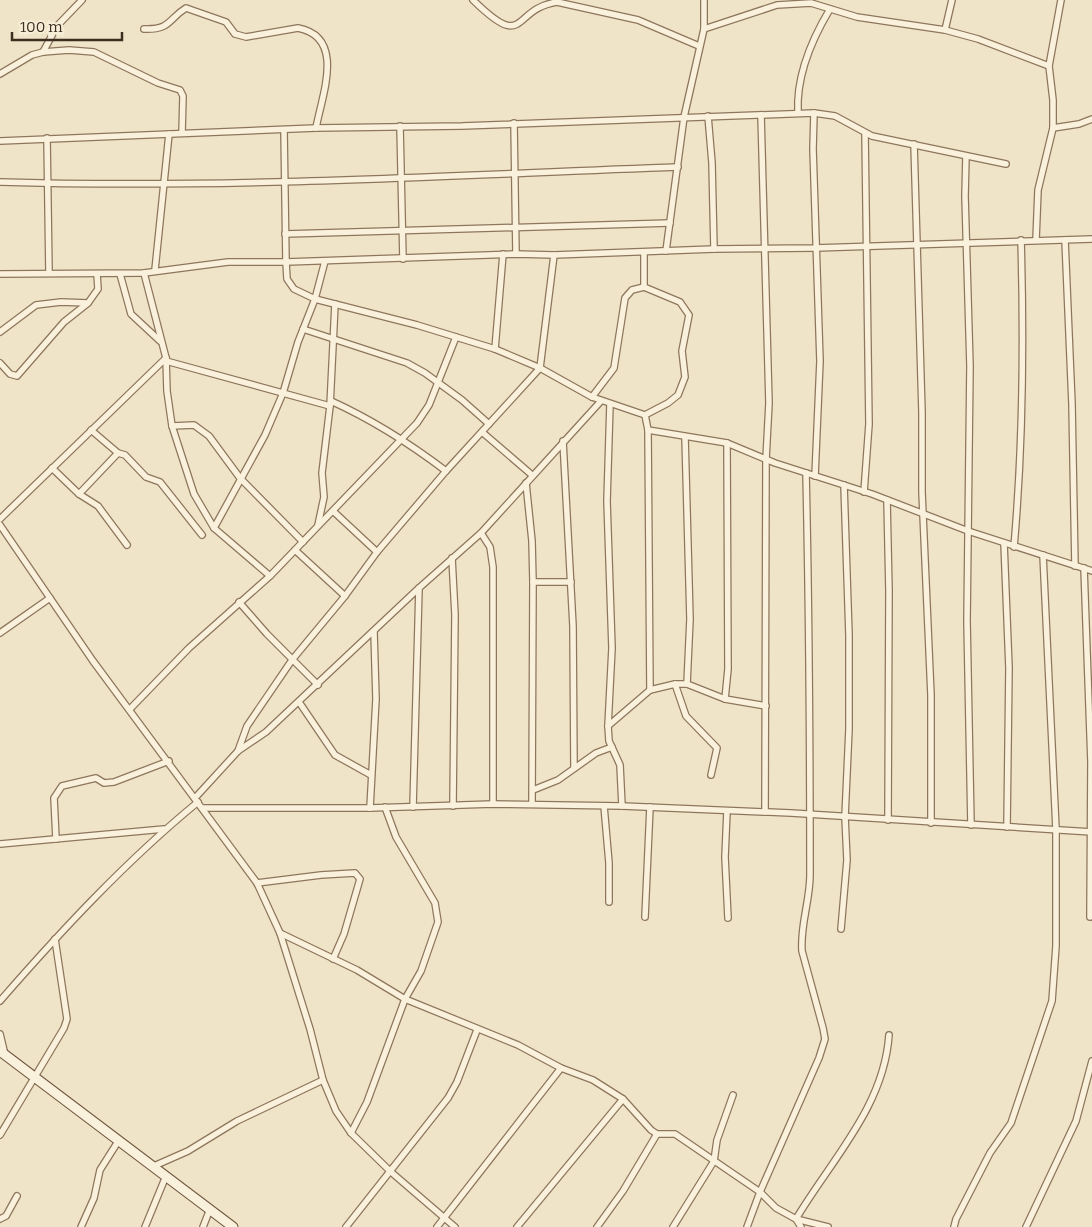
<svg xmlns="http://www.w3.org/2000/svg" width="1092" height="1227" viewBox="0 0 1092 1227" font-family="Bitter,serif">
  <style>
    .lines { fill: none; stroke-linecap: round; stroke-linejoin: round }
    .street-casing { stroke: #8d765c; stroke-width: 8 }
    .secondary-casing { stroke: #6f573f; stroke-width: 11 }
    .street { stroke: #faf1dc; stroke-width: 5.5 }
    .secondary { stroke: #faf1dc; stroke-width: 9 }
  </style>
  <rect width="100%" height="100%" fill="#f0e4c8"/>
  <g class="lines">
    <g class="street-casing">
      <g id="street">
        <path d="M 473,0 C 527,53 511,9 557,2 L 638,20 L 699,46"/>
        <path d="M 144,29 C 171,30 168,19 186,8 L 226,22 L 235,34 L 246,37 L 298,28 C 346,37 322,95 316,128"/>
        <path d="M 704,29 L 777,5 L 811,3 L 857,17 L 945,30 L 978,39 L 1049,66 L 1053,100 L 1053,128 L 1038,190 L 1036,240"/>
        <path d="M 945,30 L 952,0"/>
        <path d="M 43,52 L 57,26 L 82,0"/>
        <path d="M 1049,66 L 1061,0"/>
        <path d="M 0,74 L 32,55 L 43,52 L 69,50 L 94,52 L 158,83 L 180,90 L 183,96 L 182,133"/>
        <path d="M 798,113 C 796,77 812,39 830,9"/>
        <path d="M 814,113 L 813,149 L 820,361 L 815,476"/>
        <path d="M 761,115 L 769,403 L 766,459 L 765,812"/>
        <path d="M 708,116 L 712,163 L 714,249"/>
        <path d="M 514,123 L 516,254"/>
        <path d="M 400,126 L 403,259"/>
        <path d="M 1053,128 L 1079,124 L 1092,119"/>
        <path d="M 284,130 L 286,262 L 287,279 L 294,289 L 315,299 L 417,325 L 495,349 L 540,368 L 592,397 L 645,415 L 648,430 L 727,443 L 775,463 L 872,494 L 968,531 L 1092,571"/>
        <path d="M 47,138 L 49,273"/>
        <path d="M 0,141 L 316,128 L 462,126 L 814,113 L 835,116 L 872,136 L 1006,164"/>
        <path d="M 914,144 L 922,412 L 922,492 L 931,695 L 931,823"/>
        <path d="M 966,156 L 965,196 L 970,366 L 967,621 L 971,825"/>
        <path d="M 0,182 C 226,189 452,175 678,167"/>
        <path d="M 285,234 L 670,223"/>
        <path d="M 1065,240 L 1072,404 L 1075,566"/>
        <path d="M 666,251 L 684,117 L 704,29 L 704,0"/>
        <path d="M 644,252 L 644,287 L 680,302 L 689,315 L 682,351 L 685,377 L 678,395 L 668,403 L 645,415"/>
        <path d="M 155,270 L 169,134"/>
        <path d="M 144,273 L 166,358 L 167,391 L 172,426 L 194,494 L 214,528"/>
        <path d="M 0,274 L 144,273 L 228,262 L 286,262 L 516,254 L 554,255 L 714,249 L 815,248 L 1092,239"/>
        <path d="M 120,274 L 131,314 L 160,341"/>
        <path d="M 303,329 L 407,363 L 425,373 L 462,400 L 489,424"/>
        <path d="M 0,332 L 36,305 L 61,302 L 88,303 L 98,289 L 97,274"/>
        <path d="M 495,349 L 503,254"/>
        <path d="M 166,361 L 330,406"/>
        <path d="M 0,363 L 10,374 L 17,376 L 64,322 L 88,303"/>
        <path d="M 592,397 L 614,368 L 625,298 L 632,290 L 644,287"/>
        <path d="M 331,401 C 373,420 409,443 446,471"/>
        <path d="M 610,404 L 607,501 L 612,648 L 608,726 L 609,741 L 620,765 L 622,806"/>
        <path d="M 172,426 L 194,425 L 209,436 L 240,478 L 303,542"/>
        <path d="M 91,430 L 118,453 L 125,455 L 146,477 L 160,482 L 202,535"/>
        <path d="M 648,430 L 650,690"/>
        <path d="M 482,432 L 532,475"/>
        <path d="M 685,437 L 690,619 L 687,684"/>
        <path d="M 563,441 L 573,626 L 574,768"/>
        <path d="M 52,468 L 79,494 L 98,506 L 127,545"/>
        <path d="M 526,483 L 532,541 L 533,582 L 532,804"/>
        <path d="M 864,492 L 869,424 L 865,133"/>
        <path d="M 79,494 L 118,453"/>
        <path d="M 887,500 L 889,591 L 888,820"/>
        <path d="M 333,511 L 377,552"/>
        <path d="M 0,519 L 166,358"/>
        <path d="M 0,525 L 93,661 L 257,883 L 280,933 L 310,1029 L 323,1080 L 336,1111 L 351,1133 L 391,1172 L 455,1227"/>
        <path d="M 318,525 L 324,497 L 322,473 L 330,406 L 335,304"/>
        <path d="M 481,533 L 490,547 L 493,567 L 493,804"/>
        <path d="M 1004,543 L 1009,668 L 1007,827"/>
        <path d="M 1014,547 C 1023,445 1024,342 1021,240"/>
        <path d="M 295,550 L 345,596"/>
        <path d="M 452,558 L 455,615 L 453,806"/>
        <path d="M 1084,568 L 1091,762 L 1090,917"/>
        <path d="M 270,576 L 214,528 L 265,435 L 283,393 L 298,342 L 315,299 L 325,261"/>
        <path d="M 533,582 L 571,582"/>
        <path d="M 239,602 L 267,634 L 318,685"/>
        <path d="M 0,633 L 50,598"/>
        <path d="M 675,684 L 686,716 L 717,748 L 711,775"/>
        <path d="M 725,699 L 728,669 L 727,443"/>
        <path d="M 299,702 L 335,755 L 371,775"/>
        <path d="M 130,709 L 189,648 L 270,576 L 417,423 L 429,405 L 456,337"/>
        <path d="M 608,726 L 650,690 L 675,684 L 687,684 L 725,699 L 766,706"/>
        <path d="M 238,751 L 247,726 L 292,660 L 345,596 L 377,552 L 446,471 L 540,368 L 554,255"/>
        <path d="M 533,790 L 558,780 L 596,753 L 612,747"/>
        <path d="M 195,798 L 238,751 L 266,732 L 419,588 L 481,533 L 601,401"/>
        <path d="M 604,806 L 609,863 L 609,902"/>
        <path d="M 413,807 L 419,588"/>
        <path d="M 202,808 L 370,808 L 493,804 L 622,806 L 791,813 L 1092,832"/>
        <path d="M 370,808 L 376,699 L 374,632"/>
        <path d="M 727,811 L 725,857 L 728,918"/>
        <path d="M 56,839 L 54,798 L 62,786 L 96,778 L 104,783 L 114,782 L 169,761"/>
        <path d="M 0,844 L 164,829"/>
        <path d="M 257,883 L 321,875 L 355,873 L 360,879 L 344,934 L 333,959"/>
        <path d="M 645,917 L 650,807"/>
        <path d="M 841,929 L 847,860 L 845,817 L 849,729 L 849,635 L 844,485"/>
        <path d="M 280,933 L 357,970 L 405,999 L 518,1045 L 561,1068 L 593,1080 L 623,1099 L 651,1130 L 657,1134 L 675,1134 L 760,1192 L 776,1208 L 796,1219 L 828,1227"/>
        <path d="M 0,1001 C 61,931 126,861 198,802"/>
        <path d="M 0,1034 L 5,1055"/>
        <path d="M 351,1133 L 367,1102 L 405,999 L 421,971 L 438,922 L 435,903 L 396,837 L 385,807"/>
        <path d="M 0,1135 L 64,1028 L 67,1019 L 55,939"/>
        <path d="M 154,1166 L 188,1151 L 237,1121 L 323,1080"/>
        <path d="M 0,1219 L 6,1216 L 17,1196"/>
        <path d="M 81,1227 L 94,1198 L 100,1170 L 119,1140"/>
        <path d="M 145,1227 L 166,1176"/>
        <path d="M 203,1227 L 210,1209"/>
        <path d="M 346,1227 L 448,1098 L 457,1082 L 477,1030"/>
        <path d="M 437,1227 L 561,1068"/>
        <path d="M 517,1227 L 623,1099"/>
        <path d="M 597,1227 L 623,1191 L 657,1134"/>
        <path d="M 673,1227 L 714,1161 L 717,1140 L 733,1095"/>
        <path d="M 747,1227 L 760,1192 L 819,1058 L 825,1039 L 823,1028 L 802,951 C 800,925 810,901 810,875 C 810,741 809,607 806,473"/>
        <path d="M 801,1227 L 796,1219 C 831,1160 884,1107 889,1035"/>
        <path d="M 954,1227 L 956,1219 L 990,1153 L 1011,1123 L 1052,1001 L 1056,946 L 1056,829 L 1043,555"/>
        <path d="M 1026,1227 L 1076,1121 L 1092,1061"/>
      </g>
    </g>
    <g class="secondary-casing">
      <path id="secondary" d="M 0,1051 L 233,1227"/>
    </g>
    <use href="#street" class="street"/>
    <use href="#secondary" class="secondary"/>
  </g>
  <path d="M12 32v8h110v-8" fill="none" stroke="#3d2e20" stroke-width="2.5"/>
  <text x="20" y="32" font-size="15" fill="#3d2e20" stroke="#f7eed8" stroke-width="4" paint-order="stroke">100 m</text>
</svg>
